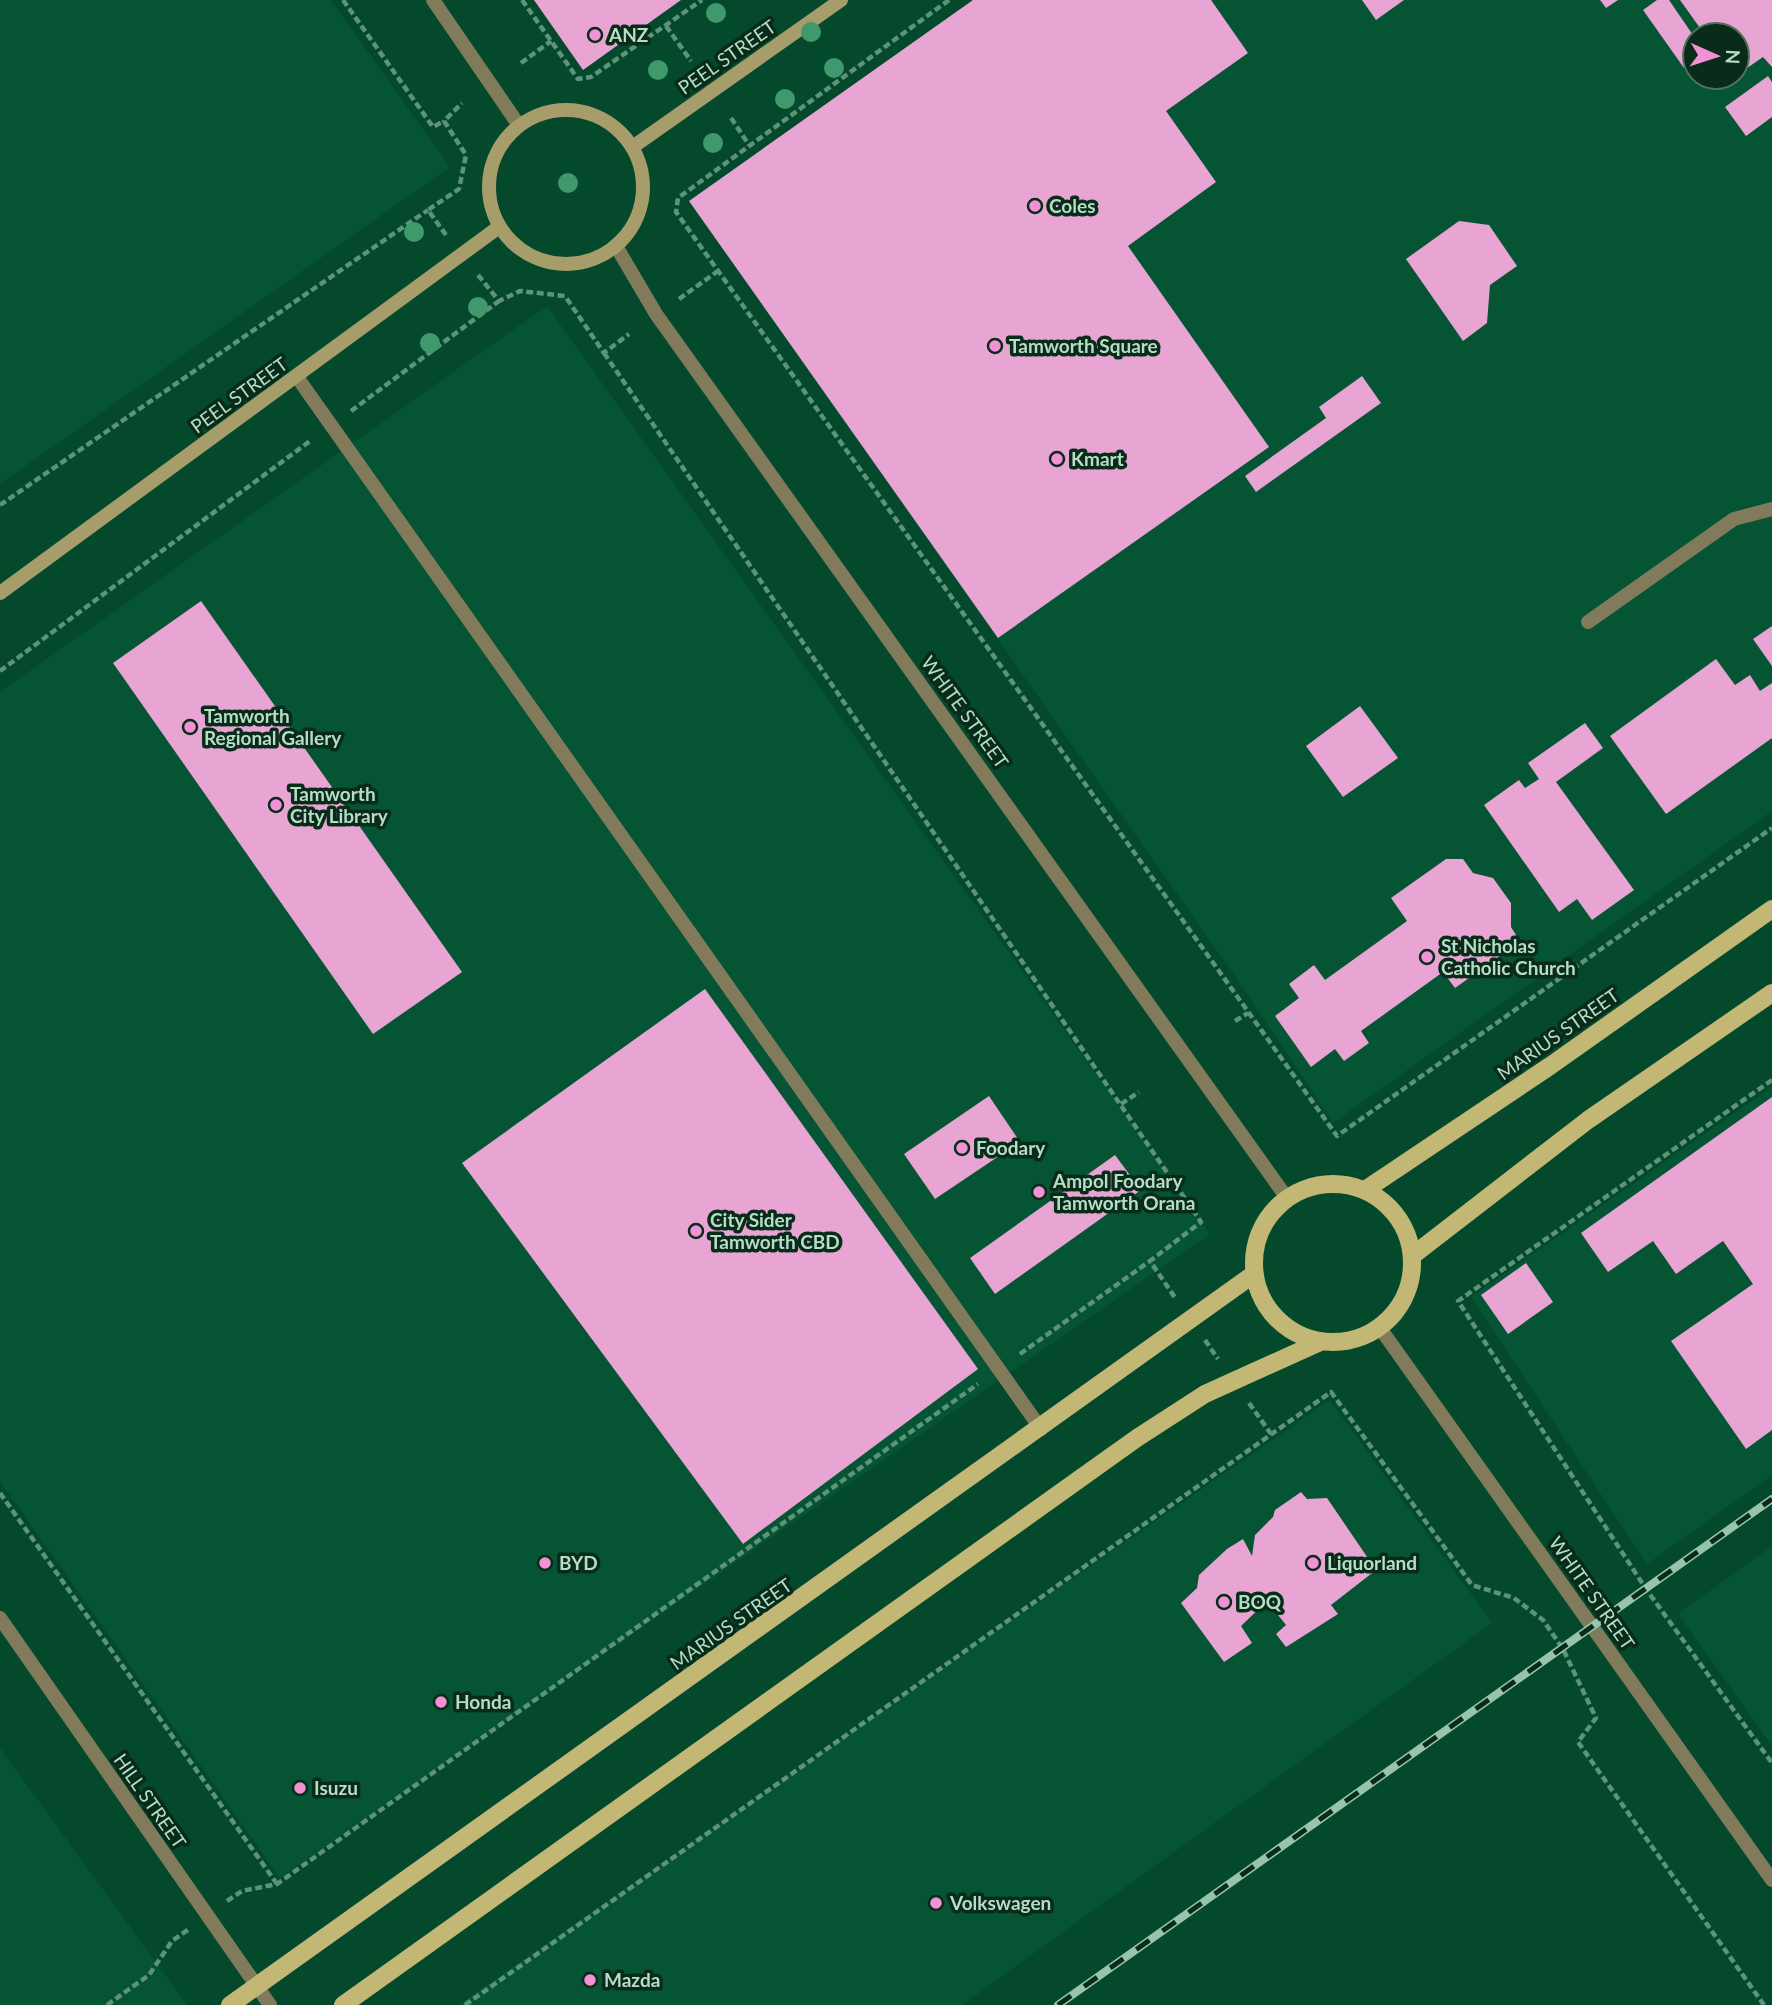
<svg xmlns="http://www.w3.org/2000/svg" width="1772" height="2005" viewBox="0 0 1772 2005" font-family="Lato,sans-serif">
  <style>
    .built { fill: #055434; fill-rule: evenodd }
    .building { fill: #e8a5d3 }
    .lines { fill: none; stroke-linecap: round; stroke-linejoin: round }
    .path { stroke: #5d9379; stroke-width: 4.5; stroke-dasharray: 7 3.5; stroke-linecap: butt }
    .service { stroke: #817b5c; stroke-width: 14 }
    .minor { stroke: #817b5c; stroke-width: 14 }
    .secondary { stroke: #a69d6b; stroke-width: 14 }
    .primary { stroke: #c3b776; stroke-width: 18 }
    .rail-casing { stroke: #98c4ac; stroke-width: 8 }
    .rail { stroke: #092b1a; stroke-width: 5; stroke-dasharray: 16; stroke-linecap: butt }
    .tree { fill: #3f996d }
    .poi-dot { fill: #f391d6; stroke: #092b1a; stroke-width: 2.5 }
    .labels { text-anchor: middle; stroke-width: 7; stroke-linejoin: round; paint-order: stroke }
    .poi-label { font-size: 19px; font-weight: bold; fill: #b7ddc6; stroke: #092b1a; text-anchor: start }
    .street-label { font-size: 19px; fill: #b7ddc6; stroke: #092b1a }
  </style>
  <rect width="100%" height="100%" fill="#04492c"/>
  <g class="built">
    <path d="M 0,0 L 331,0 L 450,167 L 0,484 Z"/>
    <path d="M 973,0 L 1772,0 L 1772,811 L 1333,1123 L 1230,969 L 689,201 ZM 1695,35 L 1737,35 L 1737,77 L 1695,77 Z"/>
    <path d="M 547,306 L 1210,1234 L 280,1878 L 0,1481 L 0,692 Z"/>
    <path d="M 1772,1087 L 1772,1475 L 1647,1564 L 1471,1297 Z"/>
    <path d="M 1330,1400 L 1492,1623 L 962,2005 L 458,2005 Z"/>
    <path d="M 1772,1546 L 1772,1746 L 1678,1614 Z"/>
    <path d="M 0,1748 L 187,2005 L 0,2005 Z"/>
  </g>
  <g class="building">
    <path d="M 534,0 L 681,0 L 583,70 Z"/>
    <path d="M 973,0 L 1211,0 L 1248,53 L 1166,111 L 1216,182 L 1128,246 L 1269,447 L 998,638 L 689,201 Z"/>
    <path d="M 1362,0 L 1404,0 L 1376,20 Z"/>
    <path d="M 1600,0 L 1618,0 L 1606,8 Z"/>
    <path d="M 1657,0 L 1669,0 L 1695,38 L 1695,60 L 1684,68 L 1643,10 Z"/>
    <path d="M 1680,0 L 1772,0 L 1772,67 L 1763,57 L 1737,75 L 1737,35 L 1705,35 Z"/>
    <path d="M 1768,76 L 1772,82 L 1772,117 L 1746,136 L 1725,107 Z"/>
    <path d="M 1459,221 L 1489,225 L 1517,266 L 1490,285 L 1487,323 L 1463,341 L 1406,259 Z"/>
    <path d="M 1362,376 L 1381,403 L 1256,492 L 1245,476 L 1326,418 L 1319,407 Z"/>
    <path d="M 201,601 L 462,972 L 373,1034 L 113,663 Z"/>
    <path d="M 1772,626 L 1772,666 L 1753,639 Z"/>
    <path d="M 1716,659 L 1735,685 L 1750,675 L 1760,691 L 1772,683 L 1772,738 L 1666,814 L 1610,736 Z"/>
    <path d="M 1360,706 L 1398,758 L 1343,797 L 1306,746 Z"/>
    <path d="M 1585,723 L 1603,748 L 1556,782 L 1634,890 L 1592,920 L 1577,899 L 1559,912 L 1484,805 L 1519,780 L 1525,788 L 1539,779 L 1528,763 Z"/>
    <path d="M 1446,859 L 1463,859 L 1473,873 L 1493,878 L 1511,903 L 1511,927 L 1516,935 L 1510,949 L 1455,988 L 1443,972 L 1361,1031 L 1369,1043 L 1344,1061 L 1335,1049 L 1311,1067 L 1275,1016 L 1299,998 L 1289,984 L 1314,965 L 1325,980 L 1407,921 L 1391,898 Z"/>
    <path d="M 705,989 L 978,1369 L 743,1544 L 462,1163 Z"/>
    <path d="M 989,1096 L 1020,1142 L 935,1199 L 904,1154 Z"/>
    <path d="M 1772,1097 L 1772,1430 L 1746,1449 L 1671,1341 L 1753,1284 L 1723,1241 L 1676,1274 L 1653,1241 L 1608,1272 L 1581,1233 Z"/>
    <path d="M 1115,1155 L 1141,1190 L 995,1294 L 970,1258 Z"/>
    <path d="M 1526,1263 L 1553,1302 L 1508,1334 L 1481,1295 Z"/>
    <path d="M 1301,1492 L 1307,1499 L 1327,1498 L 1376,1570 L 1331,1605 L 1338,1614 L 1286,1647 L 1276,1634 L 1286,1625 L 1267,1601 L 1241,1626 L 1252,1643 L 1224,1662 L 1181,1603 L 1197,1588 L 1199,1575 L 1227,1549 L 1243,1539 L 1252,1556 L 1255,1535 L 1273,1517 L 1275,1510 Z"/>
  </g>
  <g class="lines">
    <g class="path">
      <path d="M 343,0 L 433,127 L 444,121"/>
      <path d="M 522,0 L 578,79 L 591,77 L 702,0"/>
      <path d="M 949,0 L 678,198 L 676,212 L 1337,1136 L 1772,828"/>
      <path d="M 666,26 L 691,61"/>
      <path d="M 521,63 L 551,41"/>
      <path d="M 731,118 L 749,145"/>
      <path d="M 446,235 L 428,210 L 459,189 L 466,155 L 444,121 L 462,103"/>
      <path d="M 478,275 L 499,301 L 520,291 L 565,296 L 604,353 L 629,334"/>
      <path d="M 679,299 L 718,271"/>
      <path d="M 604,353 L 1201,1222 L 1150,1261 L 1176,1299"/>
      <path d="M 351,411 L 499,301"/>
      <path d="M 0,505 L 428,210"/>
      <path d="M 0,671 L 310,441"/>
      <path d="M 1235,1021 L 1248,1013"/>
      <path d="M 1772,1080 L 1458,1301 L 1646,1589 L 1772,1763"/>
      <path d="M 1121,1104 L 1139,1092"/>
      <path d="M 1205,1340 L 1218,1359"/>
      <path d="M 1020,1354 L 1150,1261"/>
      <path d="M 1249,1403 L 1271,1434"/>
      <path d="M 0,1493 L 277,1884"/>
      <path d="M 227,1901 L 242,1891 L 277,1884 L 978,1384"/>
      <path d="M 107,2005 L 149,1975 L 172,1941 L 189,1929"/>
      <path d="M 465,2005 L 1331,1392 L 1472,1585 L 1514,1598 L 1543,1620 L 1563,1649 L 1596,1718 L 1578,1742 L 1764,2005"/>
    </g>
    <g class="service">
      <path d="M 297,377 L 1041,1429"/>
      <path d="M 1588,622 L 1734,519 L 1772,509"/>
    </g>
    <g class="minor">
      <path d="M 433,0 L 518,124"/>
      <path d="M 616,246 L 656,314 L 1287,1198"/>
      <path d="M 1380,1328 L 1772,1880"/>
      <path d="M 0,1618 L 270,2005"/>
    </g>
    <g class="secondary">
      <circle cx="566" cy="187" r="77"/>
      <path d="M 634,146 L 841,0"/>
      <path d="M 0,593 L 499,227"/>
    </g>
    <g class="primary">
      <circle cx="1333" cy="1263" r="79"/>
      <path d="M 1365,1190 L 1550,1066 L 1772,909"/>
      <path d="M 1412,1256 L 1588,1120 L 1772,993"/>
      <path d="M 230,2005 L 1254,1274"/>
      <path d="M 343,2005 L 1137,1438 L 1205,1394 L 1320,1342"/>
    </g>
    <g class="rail-casing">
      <path id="rail" d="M 1058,2005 L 1772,1499"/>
    </g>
    <use href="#rail" class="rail"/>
  </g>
  <g class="tree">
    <circle cx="716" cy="13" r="10"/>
    <circle cx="811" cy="32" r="10"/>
    <circle cx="834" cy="68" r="10"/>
    <circle cx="658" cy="70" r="10"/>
    <circle cx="785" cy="99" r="10"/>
    <circle cx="713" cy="143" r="10"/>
    <circle cx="568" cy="183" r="10"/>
    <circle cx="414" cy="232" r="10"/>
    <circle cx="478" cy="307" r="10"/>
    <circle cx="430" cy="343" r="10"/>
  </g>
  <g class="poi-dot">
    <circle cx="595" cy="35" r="7"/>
    <circle cx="1035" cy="206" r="7"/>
    <circle cx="995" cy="346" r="7"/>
    <circle cx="1057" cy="459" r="7"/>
    <circle cx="190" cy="727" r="7"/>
    <circle cx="276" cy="805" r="7"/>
    <circle cx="1427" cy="957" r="7"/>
    <circle cx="962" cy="1148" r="7"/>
    <circle cx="1039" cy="1192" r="7"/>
    <circle cx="696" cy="1231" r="7"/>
    <circle cx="545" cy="1563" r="7"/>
    <circle cx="1313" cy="1563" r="7"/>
    <circle cx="1224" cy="1602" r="7"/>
    <circle cx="441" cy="1702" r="7"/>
    <circle cx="300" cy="1788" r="7"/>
    <circle cx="936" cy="1903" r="7"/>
    <circle cx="590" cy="1980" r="7"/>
  </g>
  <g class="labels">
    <g class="poi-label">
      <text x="609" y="42">ANZ</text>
      <text x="1049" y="213">Coles</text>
      <text x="1009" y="353">Tamworth Square</text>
      <text x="1071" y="466">Kmart</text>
      <text x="204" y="723">Tamworth<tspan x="204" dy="22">Regional Gallery</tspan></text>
      <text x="290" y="801">Tamworth<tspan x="290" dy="22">City Library</tspan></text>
      <text x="1441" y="953">St Nicholas<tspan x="1441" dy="22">Catholic Church</tspan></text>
      <text x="976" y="1155">Foodary</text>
      <text x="1053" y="1188">Ampol Foodary<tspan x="1053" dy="22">Tamworth Orana</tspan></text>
      <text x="710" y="1227">City Sider<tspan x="710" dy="22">Tamworth CBD</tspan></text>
      <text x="559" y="1570">BYD</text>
      <text x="1327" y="1570">Liquorland</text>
      <text x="1238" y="1609">BOQ</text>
      <text x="455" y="1709">Honda</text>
      <text x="314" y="1795">Isuzu</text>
      <text x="950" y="1910">Volkswagen</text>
      <text x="604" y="1987">Mazda</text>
    </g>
    <g class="street-label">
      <text transform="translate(727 57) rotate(-35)" y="7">PEEL STREET</text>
      <text transform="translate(239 395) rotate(-36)" y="7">PEEL STREET</text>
      <text transform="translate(965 712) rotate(54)" y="7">WHITE STREET</text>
      <text transform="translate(1558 1034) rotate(-35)" y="7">MARIUS STREET</text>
      <text transform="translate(1592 1593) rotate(55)" y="7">WHITE STREET</text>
      <text transform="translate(731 1624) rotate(-35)" y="7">MARIUS STREET</text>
      <text transform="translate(150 1801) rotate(55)" y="7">HILL STREET</text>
    </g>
  </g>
  <g transform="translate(1716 56) rotate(93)"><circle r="33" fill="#092b1a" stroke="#4f725f" stroke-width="2"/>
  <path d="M0-5L12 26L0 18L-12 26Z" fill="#f391d6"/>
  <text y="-10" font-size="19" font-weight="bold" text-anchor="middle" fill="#b7ddc6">N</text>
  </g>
</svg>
